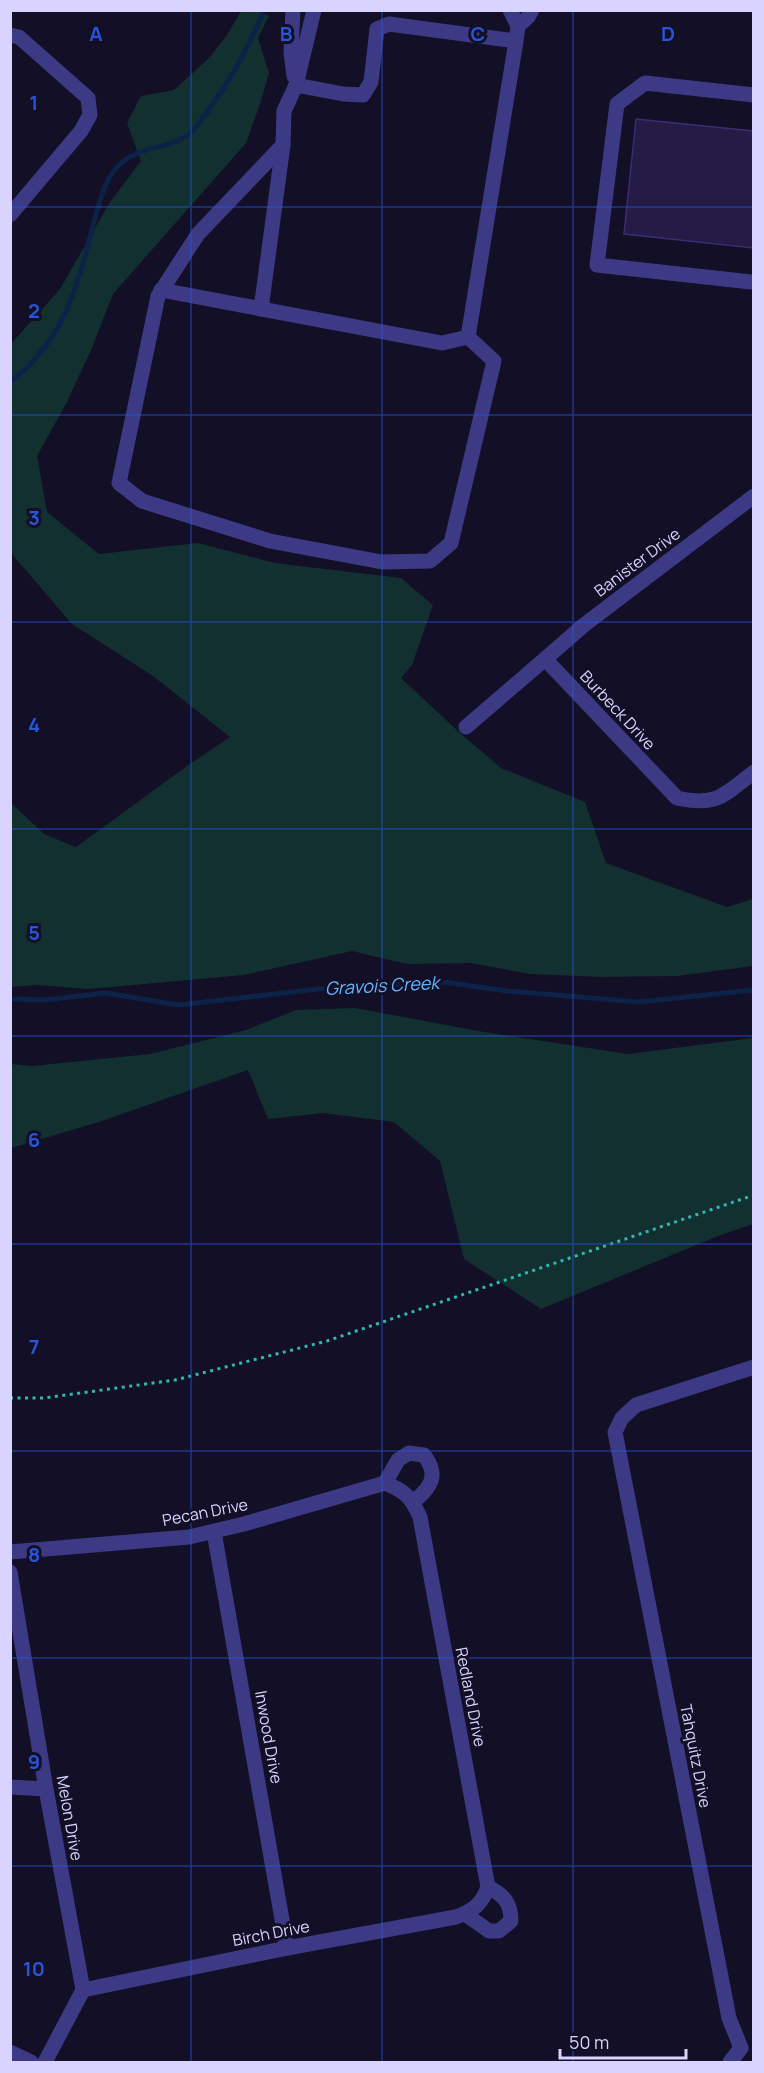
<svg xmlns="http://www.w3.org/2000/svg" width="764" height="2073" viewBox="0 0 764 2073" font-family="Manrope,sans-serif">
  <style>
    .green { fill: #12302f }
    .lines { fill: none; stroke-linecap: round; stroke-linejoin: round }
    .stream { stroke: #0c2248; stroke-width: 5 }
    .building { fill: #241b47; stroke: #3b2d73; stroke-width: 1.5 }
    .path { stroke: #2fb8b0; stroke-width: 3; stroke-dasharray: 3 4.5; stroke-linecap: butt }
    .minor { stroke: #3d3a85; stroke-width: 15 }
    .grid { fill: none; stroke: #2655da; stroke-width: 1.5; stroke-opacity: 0.55 }
    .labels { text-anchor: middle; stroke-width: 6; stroke-linejoin: round; paint-order: stroke }
    .street-label { font-size: 16px; fill: #d9d4ff; stroke: #130f26 }
    .water-label { font-size: 18px; font-style: italic; fill: #62b6ff; stroke: #130f26 }
    .grid-label { font-size: 20px; text-anchor: middle; font-weight: bold; fill: #2655da; stroke: #130f26; stroke-width: 6; stroke-linejoin: round; paint-order: stroke }
  </style>
  <rect width="100%" height="100%" fill="#130f26"/>
  <g class="green">
    <path d="M 241,11 L 258,11 L 269,16 L 258,38 L 269,73 L 260,104 L 246,143 L 113,294 L 91,350 L 66,404 L 37,456 L 47,512 L 99,554 L 198,543 L 275,563 L 401,578 L 433,605 L 412,665 L 401,678 L 459,732 L 501,768 L 585,802 L 606,863 L 727,907 L 753,899 L 753,966 L 677,976 L 600,977 L 530,974 L 471,963 L 407,964 L 352,951 L 244,975 L 89,989 L 35,985 L 11,987 L 11,803 L 44,834 L 76,847 L 187,766 L 230,737 L 153,676 L 72,624 L 11,553 L 10,345 L 60,289 L 110,202 L 141,161 L 127,123 L 141,96 L 174,90 L 209,58 L 227,35 Z"/>
    <path d="M 355,1008 L 484,1032 L 628,1054 L 753,1038 L 753,1224 L 718,1236 L 541,1309 L 464,1259 L 440,1161 L 394,1122 L 323,1113 L 268,1119 L 248,1070 L 99,1122 L 11,1148 L 11,1064 L 32,1066 L 150,1054 L 246,1030 L 296,1010 Z"/>
  </g>
  <g class="lines">
    <g class="stream">
      <path d="M 10,382 C 61,343 76,293 91,233 C 97,212 102,183 118,166 C 138,145 170,150 192,132 C 221,96 244,58 262,15"/>
      <path d="M 10,999 L 45,1000 L 105,993 L 179,1005 L 318,989 L 443,982 L 508,991 L 638,1002 L 754,990"/>
    </g>
  </g>
  <path class="building" d="M 636,119 L 753,131 L 753,248 L 624,234 Z"/>
  <g class="lines">
    <path class="path" d="M 10,1398 L 44,1398 L 175,1380 L 327,1341 L 754,1195"/>
    <g class="minor">
      <path d="M 293,10 L 291,52 L 294,76"/>
      <path d="M 314,10 L 296,85 L 284,111 L 283,145 L 198,234 L 158,296 L 119,483 L 142,501 L 270,541 L 382,562 L 430,561 L 451,543 L 494,361 L 468,337 L 516,41 L 518,26 L 510,10"/>
      <path d="M 518,26 L 528,17 L 532,10"/>
      <path d="M 10,35 L 19,37 L 88,98 L 90,115 L 81,131 L 10,215"/>
      <path d="M 296,85 L 343,94 L 363,95 L 371,82 L 377,29 L 389,24 L 516,41"/>
      <path d="M 751,282 L 597,265 L 617,104 L 645,83 L 754,95"/>
      <path d="M 161,290 L 442,343 L 468,337"/>
      <path d="M 261,309 L 283,145"/>
      <path d="M 545,659 L 584,625 L 754,496"/>
      <path d="M 466,727 L 545,659 L 677,798 C 717,807 724,795 754,772"/>
      <path d="M 385,1483 L 398,1460 L 409,1453 L 424,1455 C 439,1475 432,1487 413,1502"/>
      <path d="M 214,1532 L 287,1948"/>
      <path d="M 10,1552 L 189,1537 L 244,1524 L 385,1483 C 405,1491 411,1497 420,1517 L 488,1887 C 482,1904 473,1911 456,1917 L 287,1948 L 83,1990"/>
      <path d="M 10,1572 L 46,1789 L 83,1990 L 45,2062"/>
      <path d="M 10,1787 L 46,1789"/>
      <path d="M 465,1914 L 489,1931 L 499,1931 L 511,1921 C 511,1903 504,1895 488,1887"/>
      <path d="M 741,2048 L 729,2018 L 615,1432 L 622,1418 L 636,1405 L 754,1367"/>
      <path d="M 10,2052 L 31,2062"/>
      <path d="M 730,2062 L 741,2048"/>
    </g>
  </g>
  <path class="grid" d="M 191,10 L 191,2062M 382,10 L 382,2062M 573,10 L 573,2062M 10,207 L 754,207M 10,415 L 754,415M 10,622 L 754,622M 10,829 L 754,829M 10,1036 L 754,1036M 10,1244 L 754,1244M 10,1451 L 754,1451M 10,1658 L 754,1658M 10,1866 L 754,1866"/>
  <g class="labels">
    <g class="street-label">
      <text transform="translate(637 562) rotate(-37)" y="6">Banister Drive</text>
      <text transform="translate(618 710) rotate(47)" y="6">Burbeck Drive</text>
      <text transform="translate(205 1512) rotate(-11)" y="6">Pecan Drive</text>
      <text transform="translate(471 1697) rotate(79)" y="6">Redland Drive</text>
      <text transform="translate(269 1737) rotate(80)" y="6">Inwood Drive</text>
      <text transform="translate(696 1756) rotate(79)" y="6">Tahquitz Drive</text>
      <text transform="translate(70 1818) rotate(80)" y="6">Melon Drive</text>
      <text transform="translate(271 1933) rotate(-11)" y="6">Birch Drive</text>
    </g>
    <g class="water-label">
      <text transform="translate(382 986) rotate(-3)" y="6">Gravois Creek</text>
    </g>
  </g>
  <g class="grid-label">
    <text x="96" y="41">A</text>
    <text x="286" y="41">B</text>
    <text x="478" y="41">C</text>
    <text x="668" y="41">D</text>
    <text x="34" y="110">1</text>
    <text x="34" y="318">2</text>
    <text x="34" y="525">3</text>
    <text x="34" y="732">4</text>
    <text x="34" y="940">5</text>
    <text x="34" y="1147">6</text>
    <text x="34" y="1354">7</text>
    <text x="34" y="1562">8</text>
    <text x="34" y="1769">9</text>
    <text x="34" y="1976">10</text>
  </g>
  <rect width="764" height="2073" fill="none" stroke="#d9d4ff" stroke-width="24"/>
  <path d="M560 2049v9h126v-9" fill="none" stroke="#d9d4ff" stroke-width="3"/>
  <text x="569" y="2049" font-size="18" fill="#d9d4ff" stroke="#130f26" stroke-width="4.5" paint-order="stroke">50 m</text>
</svg>
